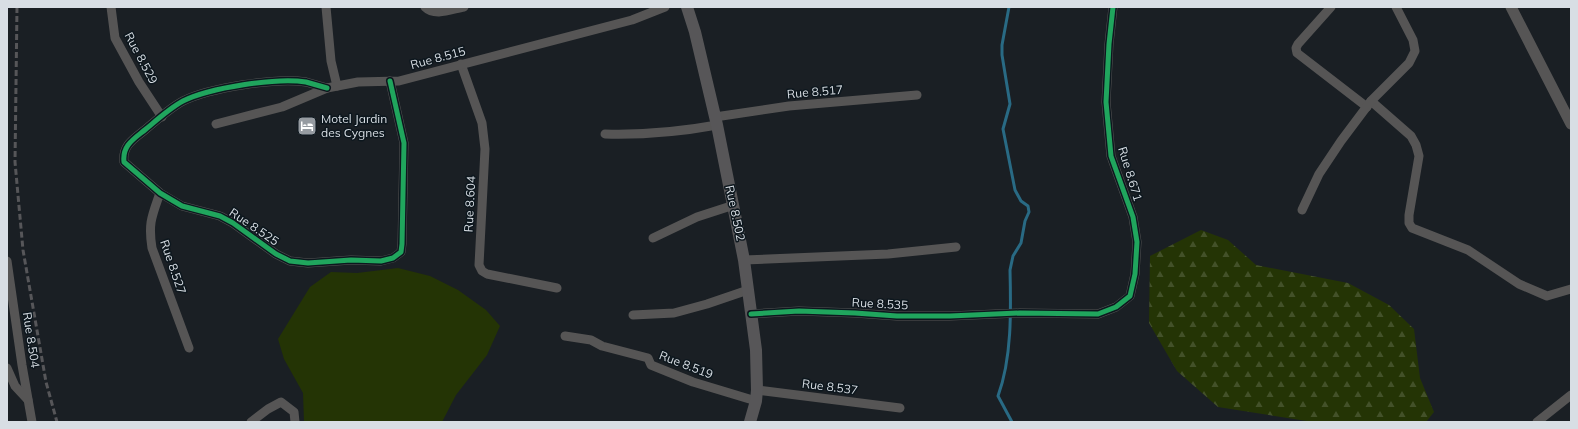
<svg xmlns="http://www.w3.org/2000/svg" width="1578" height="429" viewBox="0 0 1578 429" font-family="Mulish,sans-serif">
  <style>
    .grass { fill: #243405 }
    .forest { fill: url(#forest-firs) }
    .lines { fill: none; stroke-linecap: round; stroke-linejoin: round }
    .stream { stroke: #296a84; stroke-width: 3 }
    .minor { stroke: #565555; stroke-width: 9 }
    .tertiary { stroke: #565555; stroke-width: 11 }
    .secondary { stroke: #575658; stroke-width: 12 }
    .rail { stroke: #565659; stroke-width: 3; stroke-dasharray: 6 3; stroke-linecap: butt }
    .cycleway-casing { stroke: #0d171e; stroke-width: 8 }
    .cycleway { stroke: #20a55d; stroke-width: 5 }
    .labels { text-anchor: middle; stroke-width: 3; stroke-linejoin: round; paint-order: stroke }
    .street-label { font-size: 12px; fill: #d8dee4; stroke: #0d171e }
    .poi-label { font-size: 12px; fill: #d8dee4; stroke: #0d171e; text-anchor: start }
  </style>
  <defs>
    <pattern id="forest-firs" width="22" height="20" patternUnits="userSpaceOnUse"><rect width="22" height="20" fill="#243405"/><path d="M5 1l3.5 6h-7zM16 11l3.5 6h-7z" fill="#435129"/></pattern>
  </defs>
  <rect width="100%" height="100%" fill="#1a1f24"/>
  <path class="grass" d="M 398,268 L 430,276 L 458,290 L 486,310 L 500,326 L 487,355 L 456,395 L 442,422 L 304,422 L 303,393 L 284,359 L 278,339 L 310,287 L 331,272 L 357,273 Z"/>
  <path class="forest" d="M 1201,230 L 1228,240 L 1256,265 L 1348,283 L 1389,305 L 1414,329 L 1420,378 L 1434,412 L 1426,422 L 1313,422 L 1218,407 L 1177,371 L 1149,323 L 1150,256 Z"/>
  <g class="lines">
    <path class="stream" d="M 1009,7 L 1002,45 L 1002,55 L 1010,104 L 1003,129 L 1015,190 L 1021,201 L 1028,206 L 1029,212 L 1025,221 L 1021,243 L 1013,256 L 1010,270 C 1011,310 1012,358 998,396 L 1012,422"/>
    <g class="minor">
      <path d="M 111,7 L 115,38 L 139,82 L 162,117"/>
      <path d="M 326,7 L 331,61 L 337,86"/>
      <path d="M 425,7 C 435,17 452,9 464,7"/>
      <path d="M 1331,7 L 1298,44 L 1296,48 L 1297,53 L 1367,107"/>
      <path d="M 461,64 L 482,123 L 485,149 L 479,265 L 482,271 L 487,274 L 557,288"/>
      <path d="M 327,88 C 320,86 313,84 306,82 C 277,77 209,88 183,101 C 170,108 158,119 146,129 C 134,139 122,145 124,162 L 160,193 L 182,206 L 220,216 L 233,223 L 276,254 L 290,261 L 308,263 L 351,260 L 381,261 L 393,258 L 401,252 L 402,244 L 404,143 L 390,81"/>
      <path d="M 1371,101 L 1411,136 L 1416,145 L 1419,156 L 1409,215 L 1409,223 L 1412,228 L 1468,250 L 1519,284 L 1547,296 L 1571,289"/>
      <path d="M 715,117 L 789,106 L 917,95"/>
      <path d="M 216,124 L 282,107 L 327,88 L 358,82 L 399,81 L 632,20 L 665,7"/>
      <path d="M 605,134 C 643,135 679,132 717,125"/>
      <path d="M 160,193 C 152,216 148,223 152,248 L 189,348"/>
      <path d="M 1302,210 L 1319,174 L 1341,141 L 1371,101 L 1409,63 L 1415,51 L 1413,40 L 1396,7"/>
      <path d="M 653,238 L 697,217 L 734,205"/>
      <path d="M 744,260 L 888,254 L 956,247"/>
      <path d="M 7,261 L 22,365 L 32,422"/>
      <path d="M 751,314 L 799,311 L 855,313 L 897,316 L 950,316 L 1020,313 L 1098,314 L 1116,307 L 1130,296 L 1135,274 L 1137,242 L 1133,217 L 1111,156 L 1106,102 L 1109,44 L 1113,7"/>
      <path d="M 633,315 L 674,313 L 707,304 L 748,290"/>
      <path d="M 565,336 L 591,340 L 602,346 L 648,358 L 651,365 L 693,382 L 756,401"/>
      <path d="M 7,368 L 15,386 L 28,400"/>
      <path d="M 757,390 L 900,408"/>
      <path d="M 251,422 L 268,409 L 281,402 L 294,412 L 295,422"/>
      <path d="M 1537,422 L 1571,395"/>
    </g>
    <path class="tertiary" d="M 1511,7 L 1571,124"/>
    <path class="secondary" d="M 687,7 L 695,32 L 717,125 L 744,260 L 756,350 L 757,390 L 756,401 L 750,422"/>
    <path class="rail" d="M 17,7 L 15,162 L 23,250 L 46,382 L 57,422"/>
    <g class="cycleway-casing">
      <g id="cycleway">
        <path d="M 327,88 C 320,86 313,84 306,82 C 277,77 209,88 183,101 C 170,108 158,119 146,129 C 134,139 122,145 124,162 L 160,193 L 182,206 L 220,216 L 233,223 L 276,254 L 290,261 L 308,263 L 351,260 L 381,261 L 393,258 L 401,252 L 402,244 L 404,143 L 390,81"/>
        <path d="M 751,314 L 799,311 L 855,313 L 897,316 L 950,316 L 1020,313 L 1098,314 L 1116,307 L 1130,296 L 1135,274 L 1137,242 L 1133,217 L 1111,156 L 1106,102 L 1109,44 L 1113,7"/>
      </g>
    </g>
    <use href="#cycleway" class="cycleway"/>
  </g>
  <defs>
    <g id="hotel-square" transform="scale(1)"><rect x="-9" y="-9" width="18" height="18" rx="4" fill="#969ba1" stroke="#0d171e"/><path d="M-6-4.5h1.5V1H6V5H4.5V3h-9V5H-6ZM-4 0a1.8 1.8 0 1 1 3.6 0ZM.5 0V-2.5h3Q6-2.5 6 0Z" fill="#fff"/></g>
  </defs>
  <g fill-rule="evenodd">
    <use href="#hotel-square" x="307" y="126"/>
  </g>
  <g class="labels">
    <g class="street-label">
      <text transform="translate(141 58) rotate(62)" y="4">Rue 8.529</text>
      <text transform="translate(438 58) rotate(-15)" y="4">Rue 8.515</text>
      <text transform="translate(815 92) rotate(-5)" y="4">Rue 8.517</text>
      <text transform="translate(1130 174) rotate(73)" y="4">Rue 8.671</text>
      <text transform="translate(470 204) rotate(-87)" y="4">Rue 8.604</text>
      <text transform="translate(735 213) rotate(78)" y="4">Rue 8.502</text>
      <text transform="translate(254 227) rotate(34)" y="4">Rue 8.525</text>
      <text transform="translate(173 267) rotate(71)" y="4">Rue 8.527</text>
      <text transform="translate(880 304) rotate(3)" y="4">Rue 8.535</text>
      <text transform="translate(31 340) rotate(81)" y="4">Rue 8.504</text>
      <text transform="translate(686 365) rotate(21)" y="4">Rue 8.519</text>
      <text transform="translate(830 387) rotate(7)" y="4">Rue 8.537</text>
    </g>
    <g class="poi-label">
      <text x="321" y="123">Motel Jardin<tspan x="321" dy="14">des Cygnes</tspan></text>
    </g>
  </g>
  <rect width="1578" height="429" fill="none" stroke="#d8dee4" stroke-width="16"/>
</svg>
